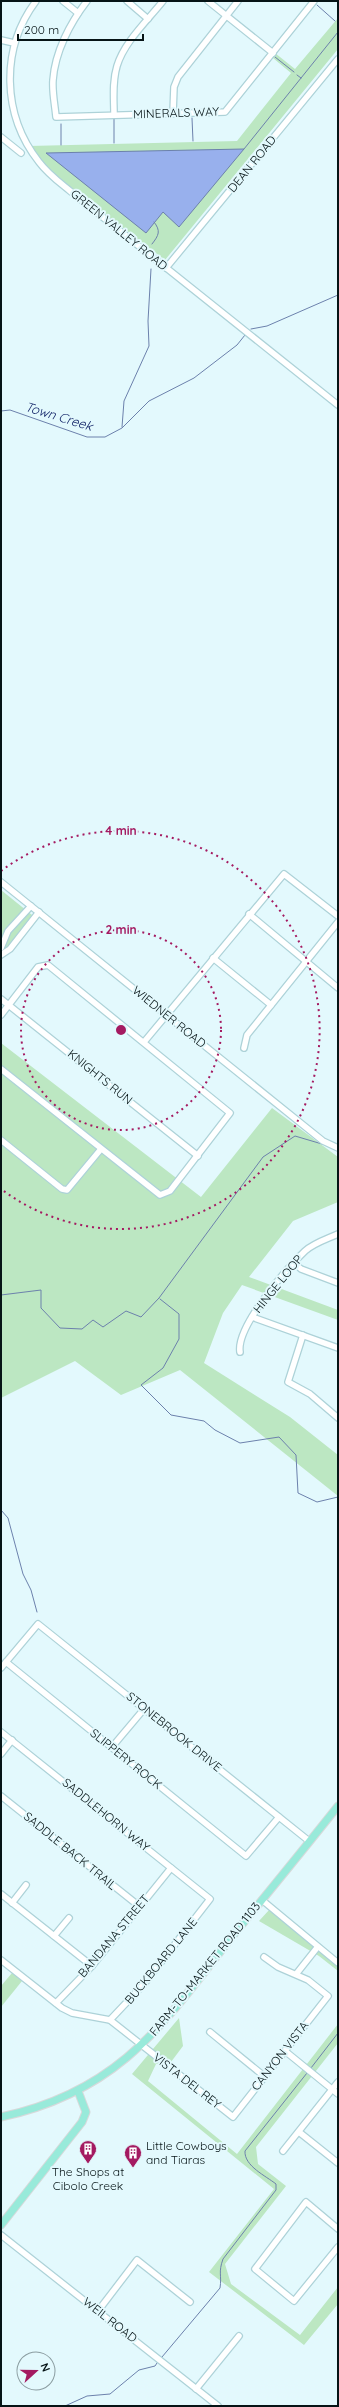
<svg xmlns="http://www.w3.org/2000/svg" width="339" height="2407" viewBox="0 0 339 2407" font-family="Quicksand,sans-serif">
  <style>
    .green { fill: #bce7c2 }
    .water { fill: #98b0ed; stroke: #6c81ac }
    .lines { fill: none; stroke-linecap: round; stroke-linejoin: round }
    .stream { stroke: #6c81ac; stroke-width: 1 }
    .minor-casing { stroke: #add2d8; stroke-width: 8 }
    .major-casing { stroke: #d7d9da; stroke-width: 9 }
    .minor { stroke: #fff; stroke-width: 5.5 }
    .major { stroke: #98eada; stroke-width: 7 }
    .ring { fill: none; stroke: #a41a61; stroke-width: 2; stroke-dasharray: 2 4 }
    .labels { text-anchor: middle; stroke-width: 4; stroke-linejoin: round; paint-order: stroke }
    .street-label { font-size: 12px; fill: #061416; stroke: #e3f9fd }
    .poi-label { font-size: 12px; fill: #061416; stroke: #e3f9fd; text-anchor: start }
    .water-label { font-size: 13px; font-style: italic; fill: #122468; stroke: #e3f9fd }
    .centre { fill: #a41a61; stroke: #e3f9fd; stroke-width: 2 }
    .ring-label { font-size: 12px; text-anchor: middle; font-weight: bold; fill: #a41a61; stroke: #e3f9fd; stroke-width: 4; stroke-linejoin: round; paint-order: stroke }
  </style>
  <rect width="100%" height="100%" fill="#e3f9fd"/>
  <g class="green">
    <path d="M 338,18 L 338,49 L 165,260 L 43,166 L 29,146 L 237,141 L 291,73 L 273,58 L 275,53 L 295,69 Z"/>
    <path d="M 1,890 L 37,919 L 1,960 Z"/>
    <path d="M 1,1043 L 201,1197 L 272,1108 L 338,1157 L 338,1202 L 293,1221 L 249,1277 L 338,1310 L 338,1320 L 242,1285 L 223,1313 L 204,1363 L 290,1417 L 338,1455 L 338,1496 L 180,1370 L 121,1395 L 75,1361 L 1,1398 Z"/>
    <path d="M 270,1909 L 338,1965 L 338,1971 L 319,1956 L 259,1921 Z"/>
    <path d="M 12,1973 L 22,1981 L 1,2007 L 1,1986 Z"/>
    <path d="M 179,2018 L 183,2046 L 171,2062 L 156,2064 L 148,2081 L 237,2154 L 338,2024 L 338,2043 L 256,2147 L 258,2164 L 286,2186 L 225,2264 L 231,2284 L 300,2335 L 338,2287 L 338,2304 L 304,2345 L 209,2272 L 274,2189 L 132,2074 Z"/>
  </g>
  <path class="water" d="M 244,149 L 179,227 L 163,212 L 146,233 L 46,153 Z"/>
  <g class="lines">
    <g class="stream">
      <path d="M 317,5 L 335,21"/>
      <path d="M 275,57 L 294,72"/>
      <path d="M 297,75 L 301,78"/>
      <path d="M 192,118 L 193,141"/>
      <path d="M 61,124 L 61,145"/>
      <path d="M 114,143 L 114,119"/>
      <path d="M 244,149 L 338,32"/>
      <path d="M 152,244 C 159,235 161,231 154,222"/>
      <path d="M 251,329 L 267,326 L 338,295"/>
      <path d="M 1,411 L 10,410 L 87,437 L 105,437 L 122,428 L 149,401 L 194,378 L 237,345 L 245,335"/>
      <path d="M 122,427 L 124,401 L 149,346 L 148,321 L 151,269"/>
      <path d="M 1,1295 L 41,1290 L 41,1308 L 60,1328 L 82,1329 L 93,1320 L 103,1327 L 126,1311 L 141,1317 L 159,1298 L 263,1157 L 295,1136 L 322,1144"/>
      <path d="M 160,1299 L 179,1314 L 179,1339 L 163,1368 L 141,1385 L 171,1415 L 204,1421 L 215,1430 L 240,1443 L 279,1437 L 296,1455 L 298,1493 L 317,1502 L 338,1497"/>
      <path d="M 1,1510 L 8,1518 L 23,1574 L 31,1590 L 37,1612"/>
      <path d="M 311,2068 L 338,2033"/>
      <path d="M 162,2357 L 220,2288 C 222,2275 218,2273 223,2259 L 276,2190 L 276,2184 C 266,2176 244,2166 245,2151 L 307,2073"/>
      <path d="M 65,2406 L 87,2396 L 110,2394 L 139,2370 L 155,2366 L 157,2363"/>
    </g>
    <g class="minor-casing">
      <g id="minor">
        <path d="M 36,1 C 0,49 2,115 39,162 C 48,174 59,182 70,191 L 338,405"/>
        <path d="M 63,1 L 78,13"/>
        <path d="M 87,1 C 70,23 55,52 53,80 C 52,92 55,105 56,117 L 225,112 L 314,1"/>
        <path d="M 127,1 L 148,19"/>
        <path d="M 208,1 L 273,53"/>
        <path d="M 1,40 L 14,43"/>
        <path d="M 173,113 L 174,87 L 178,77 L 238,1"/>
        <path d="M 114,115 C 114,99 112,82 117,66 C 124,42 148,20 163,1"/>
        <path d="M 1,137 L 21,153"/>
        <path d="M 166,268 L 338,59"/>
        <path d="M 1,882 L 323,1141 L 338,1148"/>
        <path d="M 249,914 L 338,988"/>
        <path d="M 1,948 L 8,931 L 31,906"/>
        <path d="M 1,955 L 10,949 L 39,912"/>
        <path d="M 213,958 L 271,1005"/>
        <path d="M 1,999 L 198,1156"/>
        <path d="M 1,1015 L 38,967 L 48,965 L 230,1113 L 170,1191 L 160,1195 L 1,1069"/>
        <path d="M 144,1042 L 284,874 L 338,916"/>
        <path d="M 244,1048 L 247,1035 L 338,922"/>
        <path d="M 1,1140 L 62,1189 L 67,1190 L 101,1149"/>
        <path d="M 294,1263 L 301,1269 L 338,1283"/>
        <path d="M 252,1317 L 338,1348"/>
        <path d="M 303,1335 L 288,1382 L 310,1394 L 338,1418"/>
        <path d="M 240,1352 C 236,1327 286,1269 305,1251 C 314,1243 327,1239 338,1234"/>
        <path d="M 6,1662 L 246,1856 L 279,1817"/>
        <path d="M 1,1668 L 38,1624 L 309,1841"/>
        <path d="M 1,1732 L 210,1899 L 144,1984 L 110,2020"/>
        <path d="M 112,1747 L 144,1709"/>
        <path d="M 1,1754 L 12,1740"/>
        <path d="M 1,1796 L 139,1906"/>
        <path d="M 1,1894 L 92,1966"/>
        <path d="M 262,1900 L 338,1963"/>
        <path d="M 12,1903 L 26,1885"/>
        <path d="M 54,1936 L 69,1918"/>
        <path d="M 1,1960 L 62,2008 L 72,2013 L 110,2020 L 233,2117 L 328,1996 L 308,1980 L 278,1967 L 264,1957"/>
        <path d="M 297,1973 L 316,1949"/>
        <path d="M 56,2003 L 92,1966 L 171,1868"/>
        <path d="M 210,2032 L 264,2076"/>
        <path d="M 285,2051 L 338,2094"/>
        <path d="M 299,2132 L 338,2163"/>
        <path d="M 283,2151 L 338,2082"/>
        <path d="M 338,2229 L 306,2202 L 255,2269 L 294,2301 L 338,2247"/>
        <path d="M 1,2235 L 218,2406"/>
        <path d="M 98,2311 L 137,2260 L 190,2302"/>
        <path d="M 196,2389 L 239,2336"/>
      </g>
    </g>
    <g class="major-casing">
      <g id="major">
        <path d="M 1,2117 C 118,2092 162,2026 231,1938 C 267,1894 303,1850 338,1806"/>
        <path d="M 1,2225 L 82,2122 L 86,2112 L 78,2091"/>
      </g>
    </g>
    <use href="#minor" class="minor"/>
    <use href="#major" class="major"/>
  </g>
  <g class="ring">
    <circle cx="121" cy="1030" r="100"/>
    <path d="M1 871A199 199 0 1 1 1 1189"/>
  </g>
  <defs>
    <g id="building-pin" transform="scale(0.9)"><path d="M0 17L-7.5 6A9.5 9.5 0 1 1 7.5 6Z" fill="#a41a61" stroke="#e3f9fd"/><path d="M-4-6H4V6H1V3H-1V6H-4ZM-2.5-4.3h1.7v1.8h-1.7ZM.8-4.3h1.7v1.8H.8ZM-2.5-1h1.7V.8h-1.7ZM.8-1h1.7V.8H.8Z" fill="#fff"/></g>
  </defs>
  <g fill-rule="evenodd">
    <use href="#building-pin" x="88" y="2149"/>
    <use href="#building-pin" x="133" y="2153"/>
  </g>
  <g class="labels">
    <g class="street-label">
      <text transform="translate(176 113) rotate(-2)" y="4">MINERALS WAY</text>
      <text transform="translate(252 164) rotate(-51)" y="4">DEAN ROAD</text>
      <text transform="translate(119 230) rotate(39)" y="4">GREEN VALLEY ROAD</text>
      <text transform="translate(169 1017) rotate(39)" y="4">WIEDNER ROAD</text>
      <text transform="translate(100 1077) rotate(39)" y="4">KNIGHTS RUN</text>
      <text transform="translate(278 1284) rotate(-51)" y="4">HINGE LOOP</text>
      <text transform="translate(174 1732) rotate(39)" y="4">STONEBROOK DRIVE</text>
      <text transform="translate(126 1759) rotate(39)" y="4">SLIPPERY ROCK</text>
      <text transform="translate(106 1815) rotate(39)" y="4">SADDLEHORN WAY</text>
      <text transform="translate(70 1851) rotate(39)" y="4">SADDLE BACK TRAIL</text>
      <text transform="translate(114 1936) rotate(-50)" y="4">BANDANA STREET</text>
      <text transform="translate(161 1961) rotate(-51)" y="4">BUCKBOARD LANE</text>
      <text transform="translate(205 1969) rotate(-51)" y="4">FARM-TO-MARKET ROAD 1103</text>
      <text transform="translate(280 2056) rotate(-52)" y="4">CANYON VISTA</text>
      <text transform="translate(187 2081) rotate(38)" y="4">VISTA DEL REY</text>
      <text transform="translate(110 2320) rotate(38)" y="4">WEIL ROAD</text>
    </g>
    <g class="poi-label">
      <text x="146" y="2150">Little Cowboys<tspan x="146" dy="14">and Tiaras</tspan></text>
      <text x="88" y="2176" text-anchor="middle">The Shops at<tspan x="88" dy="14">Cibolo Creek</tspan></text>
    </g>
    <g class="water-label">
      <text transform="translate(59 416) rotate(17)" y="5">Town Creek</text>
    </g>
  </g>
  <circle cx="121" cy="1030" r="6" class="centre"/>
  <g class="ring-label">
    <text x="121" y="835">4 min</text>
    <text x="121" y="934">2 min</text>
  </g>
  <rect width="339" height="2407" fill="none" stroke="#061416" stroke-width="4"/>
  <g transform="translate(36 2371) rotate(69)"><circle r="19" fill="#e3f9fd" stroke="#8b9da1"/>
  <path d="M0-3L7 15L0 10L-7 15Z" fill="#a41a61"/>
  <text y="-6" font-size="11" font-weight="bold" text-anchor="middle" fill="#061416">N</text>
  </g>
  <path d="M18 34v6h125v-6" fill="none" stroke="#061416" stroke-width="2"/>
  <text x="24" y="34" font-size="12" fill="#061416" stroke="#e3f9fd" stroke-width="3" paint-order="stroke">200 m</text>
</svg>
